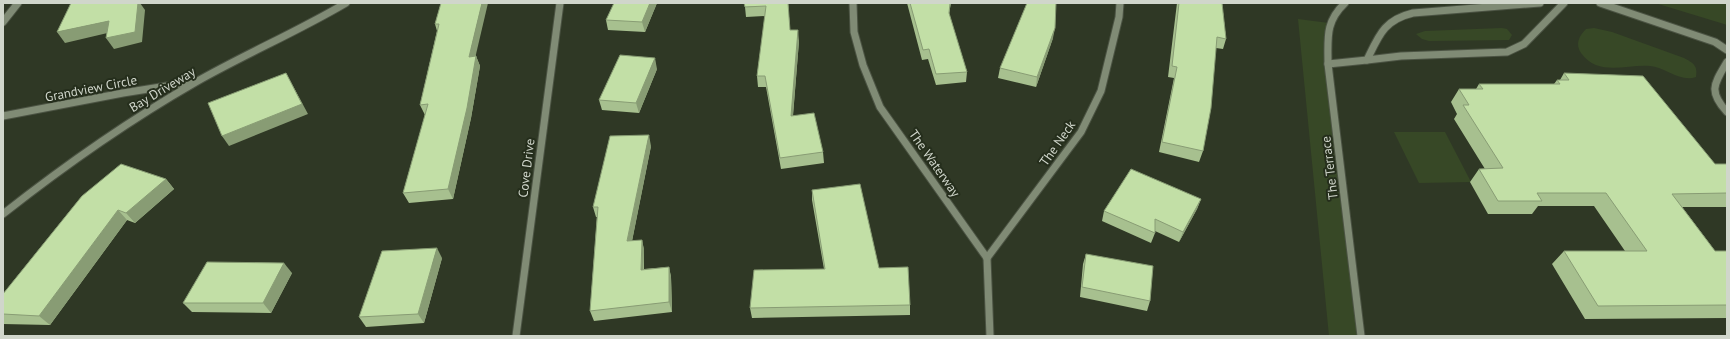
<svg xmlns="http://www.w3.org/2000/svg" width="1730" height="339" viewBox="0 0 1730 339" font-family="'PT Sans',sans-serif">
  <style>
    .green { fill: #374826 }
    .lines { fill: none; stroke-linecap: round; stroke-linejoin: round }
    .minor-casing { stroke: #4b5343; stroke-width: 9 }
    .minor { stroke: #808b75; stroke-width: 7 }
    .wall { fill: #a7c08f }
    .shaded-wall { fill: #889c74 }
    .building { fill: #c2dfa6; stroke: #889c74 }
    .labels { text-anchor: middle; stroke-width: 4; stroke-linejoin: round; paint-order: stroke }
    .street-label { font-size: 13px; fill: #d0d6cb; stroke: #252e1c }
  </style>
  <rect width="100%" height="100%" fill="#2f3825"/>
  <g class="green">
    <path d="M 1655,3 L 1727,3 L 1727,25 L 1724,24 Z"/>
    <path d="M 1298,19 L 1329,23 L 1328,64 L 1361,336 L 1329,336 Z"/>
    <path d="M 1502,28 L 1507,29 L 1512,35 L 1509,40 L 1429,41 L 1422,39 L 1416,34 L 1425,31 Z"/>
    <path d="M 1594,28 L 1612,32 L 1684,58 C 1693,63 1698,65 1696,77 C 1681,83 1665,67 1650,66 C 1627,64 1598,77 1581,53 C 1575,44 1579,36 1586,29 Z"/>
    <path d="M 1394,132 L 1445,132 L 1471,182 L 1419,183 Z"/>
  </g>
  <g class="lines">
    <g class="minor-casing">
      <g id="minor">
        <path d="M 853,3 L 854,32 L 863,65 L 880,107 L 987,258 L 990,336"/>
        <path d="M 1345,3 C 1325,22 1328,38 1328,64 L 1361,336"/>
        <path d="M 1600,3 L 1715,42 L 1727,50"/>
        <path d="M 3,22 L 18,3"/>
        <path d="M 1367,60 L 1401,56 L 1507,52 L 1524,44 L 1564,3"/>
        <path d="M 1727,62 C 1714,84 1708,91 1727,112"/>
        <path d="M 1328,64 L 1367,60 C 1379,35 1384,20 1413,13 L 1540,3"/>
        <path d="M 3,116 L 123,93 L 192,82"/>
        <path d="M 3,214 C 64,166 128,121 196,82 C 245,54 297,32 346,3"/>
        <path d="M 987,258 L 1081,132 L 1101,91 L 1119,17 L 1120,3"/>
        <path d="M 516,336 L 560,3"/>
      </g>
    </g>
    <use href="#minor" class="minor"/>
  </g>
  <g class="wall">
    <path d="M 441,3 L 476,56 L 480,66 L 471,118 L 453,199 L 409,203 L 403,193 L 425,115 L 420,105 L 437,31 L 435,24 Z"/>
    <path d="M 657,3 L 645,32 L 608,30 L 606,20 Z"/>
    <path d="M 788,3 L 790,30 L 799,41 L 793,116 L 823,152 L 824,163 L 781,169 L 766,87 L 758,87 L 757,76 L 765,16 L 746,17 L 745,7 Z"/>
    <path d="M 907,3 L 951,3 L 949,14 L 967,72 L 966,82 L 936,85 L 928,59 L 922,60 Z"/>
    <path d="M 1177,3 L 1222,3 L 1226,39 L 1223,49 L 1216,48 L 1203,151 L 1199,162 L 1159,152 L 1174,78 L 1168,77 Z"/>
    <path d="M 1053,38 L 1036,87 L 998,78 L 1000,68 Z"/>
    <path d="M 657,69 L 639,113 L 602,110 L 599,100 Z"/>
    <path d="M 1564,73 L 1715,164 L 1727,164 L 1727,207 L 1682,207 L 1715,251 L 1727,251 L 1727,318 L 1585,319 L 1552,264 L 1564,251 L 1625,251 L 1594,206 L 1538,206 L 1532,214 L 1488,214 L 1470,182 L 1479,169 L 1485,169 L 1454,119 L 1457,114 L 1451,102 L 1459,89 L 1476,89 L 1479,84 L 1554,84 L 1557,80 L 1560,80 Z"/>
    <path d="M 651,146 L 632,241 L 642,240 L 644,250 L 644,269 L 669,267 L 671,277 L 672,312 L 594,321 L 590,311 L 597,217 L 596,217 L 593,207 Z"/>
    <path d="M 166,179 L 174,189 L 135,223 L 127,220 L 50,325 L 3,324 L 3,294 L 82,196 Z"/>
    <path d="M 812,190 L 910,305 L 910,315 L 752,318 L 750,308 L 824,269 L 812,200 Z"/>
    <path d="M 1201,199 L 1197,209 L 1179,242 L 1155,231 L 1155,233 L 1151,243 L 1102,221 L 1104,211 Z"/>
    <path d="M 1086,254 L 1150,301 L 1147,311 L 1080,297 L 1083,264 Z"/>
    <path d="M 442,258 L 424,323 L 366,327 L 359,317 Z"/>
    <path d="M 292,273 L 271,313 L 192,312 L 183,303 Z"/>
  </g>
  <g class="shaded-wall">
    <path d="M 138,3 L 140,3 L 145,10 L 142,42 L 114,49 L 106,38 Z"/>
    <path d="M 482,3 L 488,3 L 473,67 L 469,57 Z"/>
    <path d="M 650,3 L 657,3 L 645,32 L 642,22 Z"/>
    <path d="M 109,21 L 116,31 L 65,43 L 57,32 Z"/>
    <path d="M 1055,28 L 1053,38 L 1036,87 L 1037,77 Z"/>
    <path d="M 798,30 L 799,41 L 792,126 L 791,116 Z"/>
    <path d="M 476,56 L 480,66 L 471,118 L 453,199 L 448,189 Z"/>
    <path d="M 655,58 L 657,69 L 639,113 L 636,103 Z"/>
    <path d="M 286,73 L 308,114 L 229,146 L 222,136 Z"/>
    <path d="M 649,135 L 651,146 L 630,251 L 627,241 Z"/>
    <path d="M 166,179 L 174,189 L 135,223 L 126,213 Z"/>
    <path d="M 1201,199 L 1197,209 L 1179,242 L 1183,232 Z"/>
    <path d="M 118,210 L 127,220 L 50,325 L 39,316 Z"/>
    <path d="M 642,240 L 644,250 L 643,280 L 641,270 Z"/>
    <path d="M 437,248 L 442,258 L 424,323 L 418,314 Z"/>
    <path d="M 284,263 L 292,273 L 271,313 L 263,303 Z"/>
    <path d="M 669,267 L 671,277 L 672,312 L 669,302 Z"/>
  </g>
  <g class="building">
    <path d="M 71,3 L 138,3 L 135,32 L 106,38 L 109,21 L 57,32 Z"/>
    <path d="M 441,3 L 482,3 L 469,57 L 476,56 L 467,108 L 448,189 L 403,193 L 428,104 L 420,105 L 439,24 L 435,24 Z"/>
    <path d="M 614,3 L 650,3 L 642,22 L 606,20 Z"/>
    <path d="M 744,3 L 788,3 L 790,30 L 798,30 L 791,116 L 814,113 L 823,152 L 780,158 L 765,76 L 757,76 L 766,6 L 745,7 Z"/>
    <path d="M 910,3 L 950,3 L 949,13 L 967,72 L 936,74 L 929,49 L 923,50 Z"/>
    <path d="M 1027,3 L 1056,3 L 1055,28 L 1037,77 L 1000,68 Z"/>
    <path d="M 1179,3 L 1222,3 L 1226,39 L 1217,37 L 1211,108 L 1203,151 L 1162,142 L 1177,67 L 1172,66 Z"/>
    <path d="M 620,55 L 655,58 L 636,103 L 599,100 Z"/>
    <path d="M 286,73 L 302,104 L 222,136 L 208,103 Z"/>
    <path d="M 1564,73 L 1643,76 L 1715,164 L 1727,164 L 1727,193 L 1672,194 L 1715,251 L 1727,251 L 1727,305 L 1598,306 L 1564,251 L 1647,251 L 1606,193 L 1537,193 L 1542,201 L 1498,201 L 1479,169 L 1503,168 L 1463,105 L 1469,105 L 1459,89 L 1483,89 L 1479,84 L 1560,84 L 1557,80 L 1569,80 Z"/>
    <path d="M 649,135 L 627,241 L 642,240 L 641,270 L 669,267 L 669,302 L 590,311 L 598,207 L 593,207 L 610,136 Z"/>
    <path d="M 121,164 L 166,179 L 126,213 L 118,210 L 39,316 L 3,314 L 3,294 L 82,196 Z"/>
    <path d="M 1131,169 L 1201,199 L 1183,232 L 1155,219 L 1155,233 L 1104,211 Z"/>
    <path d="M 860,184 L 879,268 L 908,267 L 910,305 L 750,308 L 754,270 L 825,269 L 812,190 Z"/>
    <path d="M 437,248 L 418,314 L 359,317 L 382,251 Z"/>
    <path d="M 1086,254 L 1153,266 L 1150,301 L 1082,287 Z"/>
    <path d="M 207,262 L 284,263 L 263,303 L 183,303 Z"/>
  </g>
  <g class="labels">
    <g class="street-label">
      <text transform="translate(91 88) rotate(-11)" y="5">Grandview Circle</text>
      <text transform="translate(162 89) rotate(-31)" y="5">Bay Driveway</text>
      <text transform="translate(1057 143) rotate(-55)" y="5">The Neck</text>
      <text transform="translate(935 163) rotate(55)" y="5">The Waterway</text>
      <text transform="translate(526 168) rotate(-83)" y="5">Cove Drive</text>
      <text transform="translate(1329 168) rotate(-97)" y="5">The Terrace</text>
    </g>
  </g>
  <rect width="1730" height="339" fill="none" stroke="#d0d6cb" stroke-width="8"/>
</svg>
